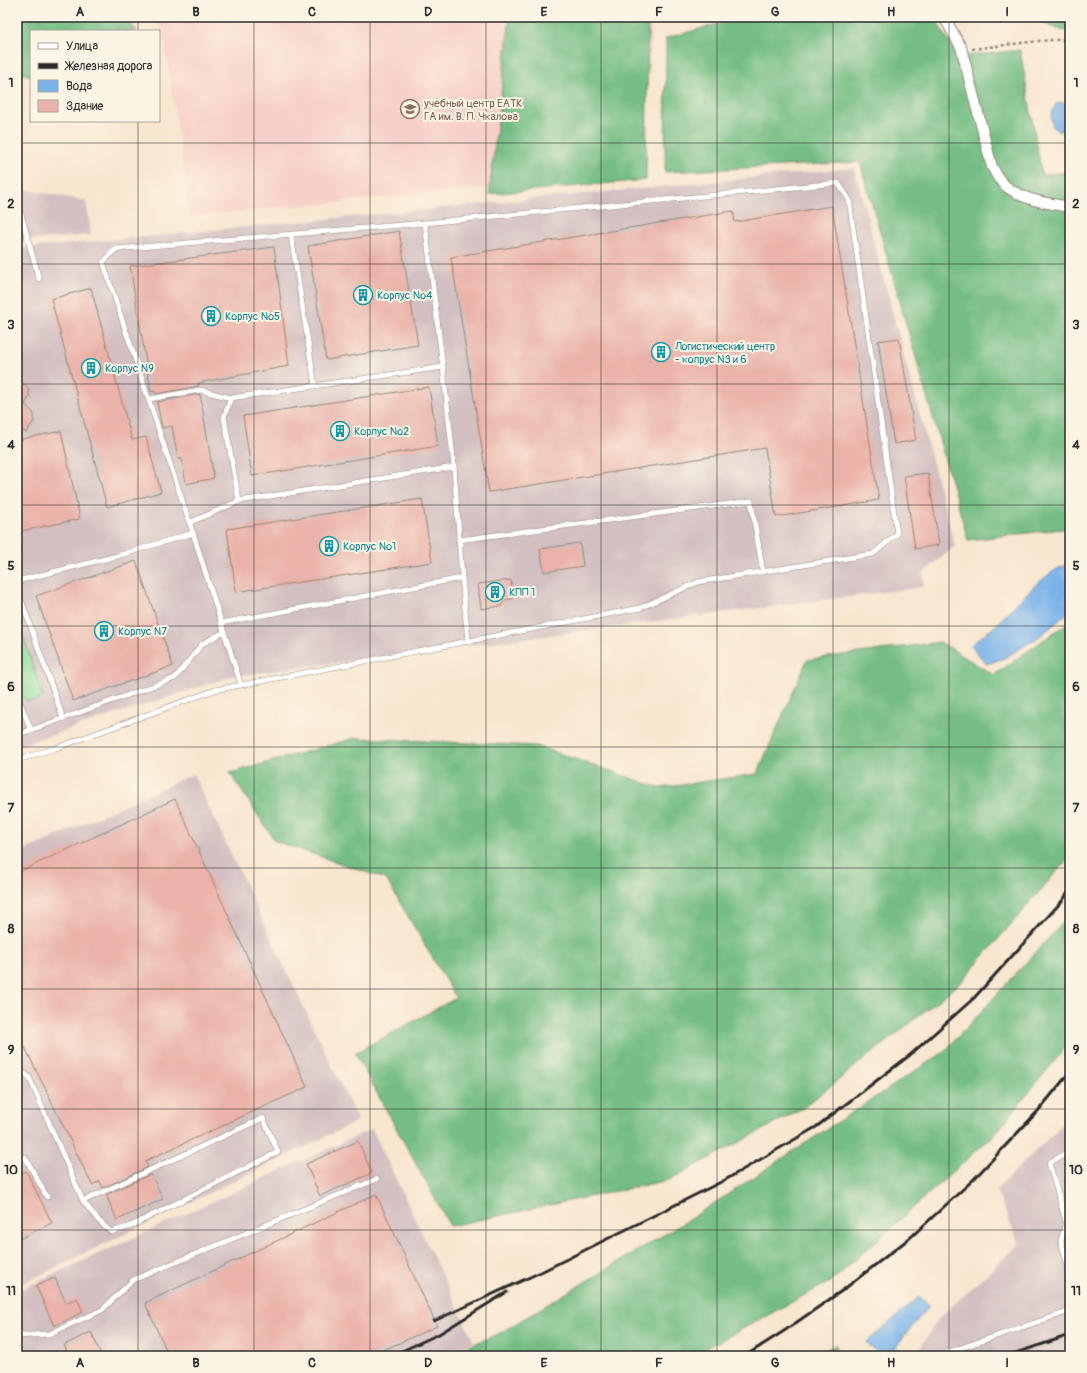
<svg xmlns="http://www.w3.org/2000/svg" width="1087" height="1373" viewBox="0 0 1087 1373" font-family="Pangolin,sans-serif">
  <style>
    .built { fill: #f7d1c9 }
    .industrial { fill: #d2bfc1 }
    .green { fill: #90de9c; stroke: #5e8464 }
    .forest { fill: #74bd84; stroke: #507458 }
    .water { fill: #7ab3ea; stroke: #526f8a }
    .building { fill: #eab2a8 }
    .lines { fill: none; stroke-linecap: round; stroke-linejoin: round }
    .service-casing { stroke: #92887d; stroke-width: 6 }
    .minor-casing { stroke: #92887d; stroke-width: 12 }
    .path { stroke: #92887d; stroke-width: 2.5; stroke-dasharray: 3 3; stroke-linecap: butt }
    .service { stroke: #fff; stroke-width: 5 }
    .minor { stroke: #fff; stroke-width: 10 }
    .rail { stroke: #2b2b2b; stroke-width: 3 }
    .grid { fill: none; stroke: #2b2b2b; stroke-width: 1; stroke-opacity: 0.55 }
    .labels { text-anchor: middle; stroke-width: 4; stroke-linejoin: round; paint-order: stroke }
    .education-label { font-size: 11px; fill: #785e54; stroke: #fcf5e5; text-anchor: start }
    .culture-label { font-size: 11px; fill: #0d838f; stroke: #fcf5e5; text-anchor: start }
    .neatline { fill: none; stroke: #2b2b2b; stroke-width: 1.5 }
    .grid-label { font-size: 13px; text-anchor: middle; font-weight: bold; fill: #2b2b2b }
  </style>
  <rect width="100%" height="100%" fill="#fcf5e5"/>
  <filter id="ink" filterUnits="userSpaceOnUse"><feTurbulence type="fractalNoise" baseFrequency=".025" numOctaves="2"/><feDisplacementMap in="SourceGraphic" scale="8" xChannelSelector="R" yChannelSelector="G"/><feConvolveMatrix kernelMatrix="1 2 1 2 8 2 1 2 1" color-interpolation-filters="sRGB"/></filter>
  <filter id="wash" filterUnits="userSpaceOnUse"><feTurbulence type="fractalNoise" baseFrequency=".012" numOctaves="4" result="noise"/><feDisplacementMap in="SourceGraphic" scale="16" xChannelSelector="R" yChannelSelector="G"/><feGaussianBlur stdDeviation="0.9" result="paint"/><feColorMatrix in="noise" values="0 0 0 0 0 0 0 0 0 0 0 0 0 0 0 0 0 1.4 0 .05"/><feComposite in="paint" operator="in"/></filter>
  <g filter="url(#wash)">
    <rect width="100%" height="100%" fill="#f8e6cf"/>
    <path class="built" d="M 157,17 L 653,17 L 641,173 L 190,216 L 165,45 Z"/>
    <g class="industrial">
      <path d="M 854,168 L 955,546 L 923,573 L 923,587 L 233,676 L 17,746 L 17,249 Z"/>
      <path d="M 17,188 L 86,201 L 91,235 L 17,241 Z"/>
      <path d="M 193,774 L 358,1121 L 17,1286 L 17,854 Z"/>
      <path d="M 1070,1117 L 1070,1351 L 1054,1356 L 916,1356 L 936,1321 L 1019,1244 L 996,1190 Z"/>
      <path d="M 372,1129 L 474,1342 L 440,1356 L 17,1356 L 17,1291 Z"/>
    </g>
    <path class="green" d="M 17,618 L 43,696 L 38,700 L 27,701 L 21,695 L 17,685 Z"/>
    <g class="forest">
      <path d="M 17,17 L 126,17 L 137,31 L 31,31 L 31,76 L 17,72 Z"/>
      <path d="M 510,17 L 648,17 L 646,180 L 489,194 Z"/>
      <path d="M 744,17 L 934,17 L 958,57 L 1020,50 L 1042,175 L 1070,172 L 1070,528 L 968,540 L 860,162 L 665,172 L 666,38 Z"/>
      <path d="M 1035,17 L 1070,17 L 1070,31 C 1058,31 1045,25 1035,17 Z"/>
      <path d="M 1066,624 L 1070,624 L 1070,853 L 1065,862 L 961,982 L 803,1108 L 669,1180 L 450,1226 L 355,1053 L 456,998 L 386,879 L 275,841 L 230,773 L 355,738 L 537,746 L 660,788 L 757,774 L 807,660 L 940,642 L 994,675 Z"/>
      <path d="M 1070,915 L 1070,1042 L 995,1134 L 833,1280 L 692,1356 L 445,1356 L 498,1334 L 687,1221 L 944,1052 Z"/>
      <path d="M 836,1345 L 838,1356 L 811,1356 Z"/>
    </g>
    <g class="water">
      <path d="M 1062,102 C 1073,107 1071,128 1061,131 L 1053,128 L 1051,116 L 1056,104 Z"/>
      <path d="M 1070,564 L 1069,612 L 1040,636 L 1005,658 L 986,664 L 971,645 C 979,638 987,633 995,626 C 1012,609 1047,568 1070,564 Z"/>
      <path d="M 919,1297 L 929,1306 L 888,1356 L 882,1356 L 866,1343 Z"/>
    </g>
    <g id="blocks">
      <g class="building">
        <path d="M 832,206 L 879,500 L 776,517 L 765,448 L 489,492 L 451,257 L 733,211 L 735,222 Z"/>
        <path d="M 399,231 L 418,345 L 326,360 L 308,246 Z"/>
        <path d="M 274,247 L 289,366 L 198,383 L 199,386 L 156,394 L 155,391 L 151,392 L 130,266 Z"/>
        <path d="M 91,288 L 132,440 L 146,437 L 161,492 L 107,507 L 51,299 Z"/>
        <path d="M 899,338 L 916,440 L 894,444 L 878,341 Z"/>
        <path d="M 17,377 L 27,387 L 29,390 L 29,397 L 25,404 L 34,414 L 34,421 L 26,433 L 17,426 Z"/>
        <path d="M 429,387 L 438,446 L 252,476 L 243,416 Z"/>
        <path d="M 200,394 L 214,478 L 186,484 L 182,459 L 178,459 L 172,426 L 162,428 L 157,402 Z"/>
        <path d="M 61,431 L 80,519 L 17,532 L 17,440 Z"/>
        <path d="M 928,473 L 939,545 L 915,549 L 904,476 Z"/>
        <path d="M 422,499 L 432,562 L 236,592 L 227,529 Z"/>
        <path d="M 580,543 L 583,566 L 544,572 L 540,549 Z"/>
        <path d="M 136,561 L 173,666 L 73,701 L 36,596 Z"/>
        <path d="M 511,580 L 513,599 L 505,600 L 501,606 L 481,609 L 478,584 Z"/>
        <path d="M 175,799 L 307,1087 L 145,1161 L 148,1167 L 103,1188 L 100,1181 L 92,1185 L 17,1031 L 17,873 Z"/>
        <path d="M 358,1141 L 372,1173 L 320,1196 L 306,1164 Z"/>
        <path d="M 26,1171 L 52,1223 L 17,1240 L 17,1175 Z"/>
        <path d="M 151,1174 L 163,1199 L 117,1220 L 106,1195 Z"/>
        <path d="M 376,1194 L 437,1326 L 370,1356 L 169,1356 L 145,1303 Z"/>
        <path d="M 55,1278 L 66,1303 L 77,1298 L 83,1312 L 54,1326 L 36,1286 Z"/>
        <path d="M 91,1332 L 102,1356 L 69,1356 L 64,1345 Z"/>
      </g>
    </g>
  </g>
  <g filter="url(#ink)">
    <use href="#blocks" fill-opacity="0" stroke="#92887d" stroke-width="1"/>
    <g class="lines">
      <g class="service-casing">
        <g id="service">
          <path d="M 17,214 L 21,214 L 39,279"/>
          <path d="M 425,223 L 443,367"/>
          <path d="M 291,235 L 315,386"/>
          <path d="M 149,399 L 200,390 L 231,398"/>
          <path d="M 239,501 L 224,417 L 231,398 L 443,367 L 454,467"/>
          <path d="M 189,523 L 239,501 L 454,467 L 462,578"/>
          <path d="M 459,540 L 751,501 L 763,572"/>
          <path d="M 17,581 L 117,556 L 193,533"/>
          <path d="M 17,588 L 63,718"/>
          <path d="M 221,623 L 462,578 L 468,641"/>
          <path d="M 17,695 L 31,730"/>
          <path d="M 17,735 L 175,678 L 202,644 L 224,632"/>
          <path d="M 17,760 L 56,748 L 215,690 L 640,608 L 698,582 L 873,554 L 897,534 L 849,199 L 838,183 L 425,223 L 116,249 L 103,262 L 193,533 L 241,685"/>
          <path d="M 17,1068 L 29,1077 L 83,1201 L 98,1220 L 111,1232 L 131,1226 L 278,1152 L 263,1118 L 83,1201"/>
          <path d="M 1070,1151 L 1049,1163 L 1066,1221 L 1061,1241 L 1070,1273"/>
          <path d="M 17,1162 L 25,1157 L 47,1197"/>
          <path d="M 17,1336 L 49,1334 L 102,1310 L 133,1280 L 377,1179"/>
          <path d="M 943,1354 L 1070,1311"/>
        </g>
      </g>
      <g class="minor-casing">
        <path id="minor" d="M 944,17 L 961,47 L 992,167 C 995,171 997,177 1000,180 C 1016,200 1047,203 1070,207"/>
      </g>
      <path class="path" d="M 972,49 L 1038,41 L 1070,39"/>
      <use href="#service" class="service"/>
      <use href="#minor" class="minor"/>
      <g class="rail">
        <path d="M 434,1321 L 543,1271 L 725,1180 L 816,1127 L 910,1055 L 974,998 L 1063,900 L 1070,890"/>
        <path d="M 391,1356 L 439,1334 L 507,1292"/>
        <path d="M 745,1356 L 784,1331 L 843,1290 L 911,1237 L 974,1179 L 1038,1111 L 1070,1072"/>
        <path d="M 1007,1356 L 1070,1335"/>
      </g>
    </g>
  </g>
  <path class="grid" d="M 138,17 L 138,31M 254,17 L 254,1356M 370,17 L 370,1356M 486,17 L 486,1356M 601,17 L 601,1356M 717,17 L 717,1356M 833,17 L 833,1356M 949,17 L 949,1356M 138,121 L 138,1356M 17,143 L 1070,143M 17,264 L 1070,264M 17,384 L 1070,384M 17,505 L 1070,505M 17,626 L 1070,626M 17,747 L 1070,747M 17,868 L 1070,868M 17,989 L 1070,989M 17,1109 L 1070,1109M 17,1230 L 1070,1230"/>
  <defs>
    <g id="university-ring" transform="scale(1)"><circle r="9.5" fill="#fcf5e5" stroke="#8d6e63" stroke-width="1.5"/><path d="M0-5L7-2L0 1L-7-2ZM-4 1L0 2.5L4 1V4Q0 6-4 4Z" fill="#8d6e63"/></g>
    <g id="building-ring" transform="scale(1)"><circle r="9.5" fill="#fcf5e5" stroke="#0f9aa8" stroke-width="1.5"/><path d="M-4-6H4V6H1V3H-1V6H-4ZM-2.5-4.3h1.7v1.8h-1.7ZM.8-4.3h1.7v1.8H.8ZM-2.5-1h1.7V.8h-1.7ZM.8-1h1.7V.8H.8Z" fill="#0f9aa8"/></g>
  </defs>
  <g fill-rule="evenodd">
    <use href="#university-ring" x="410" y="109"/>
    <use href="#building-ring" x="363" y="295"/>
    <use href="#building-ring" x="211" y="316"/>
    <use href="#building-ring" x="661" y="352"/>
    <use href="#building-ring" x="91" y="368"/>
    <use href="#building-ring" x="340" y="431"/>
    <use href="#building-ring" x="329" y="546"/>
    <use href="#building-ring" x="495" y="592"/>
    <use href="#building-ring" x="104" y="631"/>
  </g>
  <g class="labels">
    <g class="education-label">
      <text x="424" y="107">учебный центр ЕАТК<tspan x="424" dy="13">ГА им. В. П. Чкалова</tspan></text>
    </g>
    <g class="culture-label">
      <text x="377" y="299">Корпус №4</text>
      <text x="225" y="320">Корпус №5</text>
      <text x="675" y="350">Логистический центр<tspan x="675" dy="13">- копрус N3 и 6</tspan></text>
      <text x="105" y="372">Корпус N9</text>
      <text x="354" y="435">Корпус №2</text>
      <text x="343" y="550">Корпус №1</text>
      <text x="509" y="596">КПП 1</text>
      <text x="118" y="635">Корпус N7</text>
    </g>
  </g>
  <rect width="1087" height="1373" fill="none" stroke="#fcf5e5" stroke-width="44"/>
  <rect x="30" y="30" width="130" height="92" fill="#fcf5e5" stroke="#a8a49b"/>
  <rect x="38" y="43" width="20" height="6" fill="#ffffff" stroke="#a8a49b"/>
  <text x="66" y="50" font-size="12" fill="#2b2b2b">Улица</text>
  <rect x="38" y="63" width="20" height="6" fill="#2b2b2b" stroke="#a8a49b"/>
  <text x="66" y="70" font-size="12" fill="#2b2b2b">Железная дорога</text>
  <rect x="38" y="80" width="20" height="12" fill="#7ab3ea" stroke="#a8a49b"/>
  <text x="66" y="90" font-size="12" fill="#2b2b2b">Вода</text>
  <rect x="38" y="100" width="20" height="12" fill="#eab2a8" stroke="#a8a49b"/>
  <text x="66" y="110" font-size="12" fill="#2b2b2b">Здание</text>
  <rect x="22" y="22" width="1043" height="1329" class="neatline"/>
  <g class="grid-label">
    <text x="80" y="16">A</text>
    <text x="196" y="16">B</text>
    <text x="312" y="16">C</text>
    <text x="428" y="16">D</text>
    <text x="544" y="16">E</text>
    <text x="659" y="16">F</text>
    <text x="775" y="16">G</text>
    <text x="891" y="16">H</text>
    <text x="1007" y="16">I</text>
    <text x="11" y="87">1</text>
    <text x="1076" y="87">1</text>
    <text x="11" y="208">2</text>
    <text x="1076" y="208">2</text>
    <text x="11" y="329">3</text>
    <text x="1076" y="329">3</text>
    <text x="11" y="449">4</text>
    <text x="1076" y="449">4</text>
    <text x="11" y="570">5</text>
    <text x="1076" y="570">5</text>
    <text x="11" y="691">6</text>
    <text x="1076" y="691">6</text>
    <text x="11" y="812">7</text>
    <text x="1076" y="812">7</text>
    <text x="11" y="933">8</text>
    <text x="1076" y="933">8</text>
    <text x="11" y="1054">9</text>
    <text x="1076" y="1054">9</text>
    <text x="11" y="1174">10</text>
    <text x="1076" y="1174">10</text>
    <text x="11" y="1295">11</text>
    <text x="1076" y="1295">11</text>
    <text x="80" y="1367">A</text>
    <text x="196" y="1367">B</text>
    <text x="312" y="1367">C</text>
    <text x="428" y="1367">D</text>
    <text x="544" y="1367">E</text>
    <text x="659" y="1367">F</text>
    <text x="775" y="1367">G</text>
    <text x="891" y="1367">H</text>
    <text x="1007" y="1367">I</text>
  </g>
</svg>
